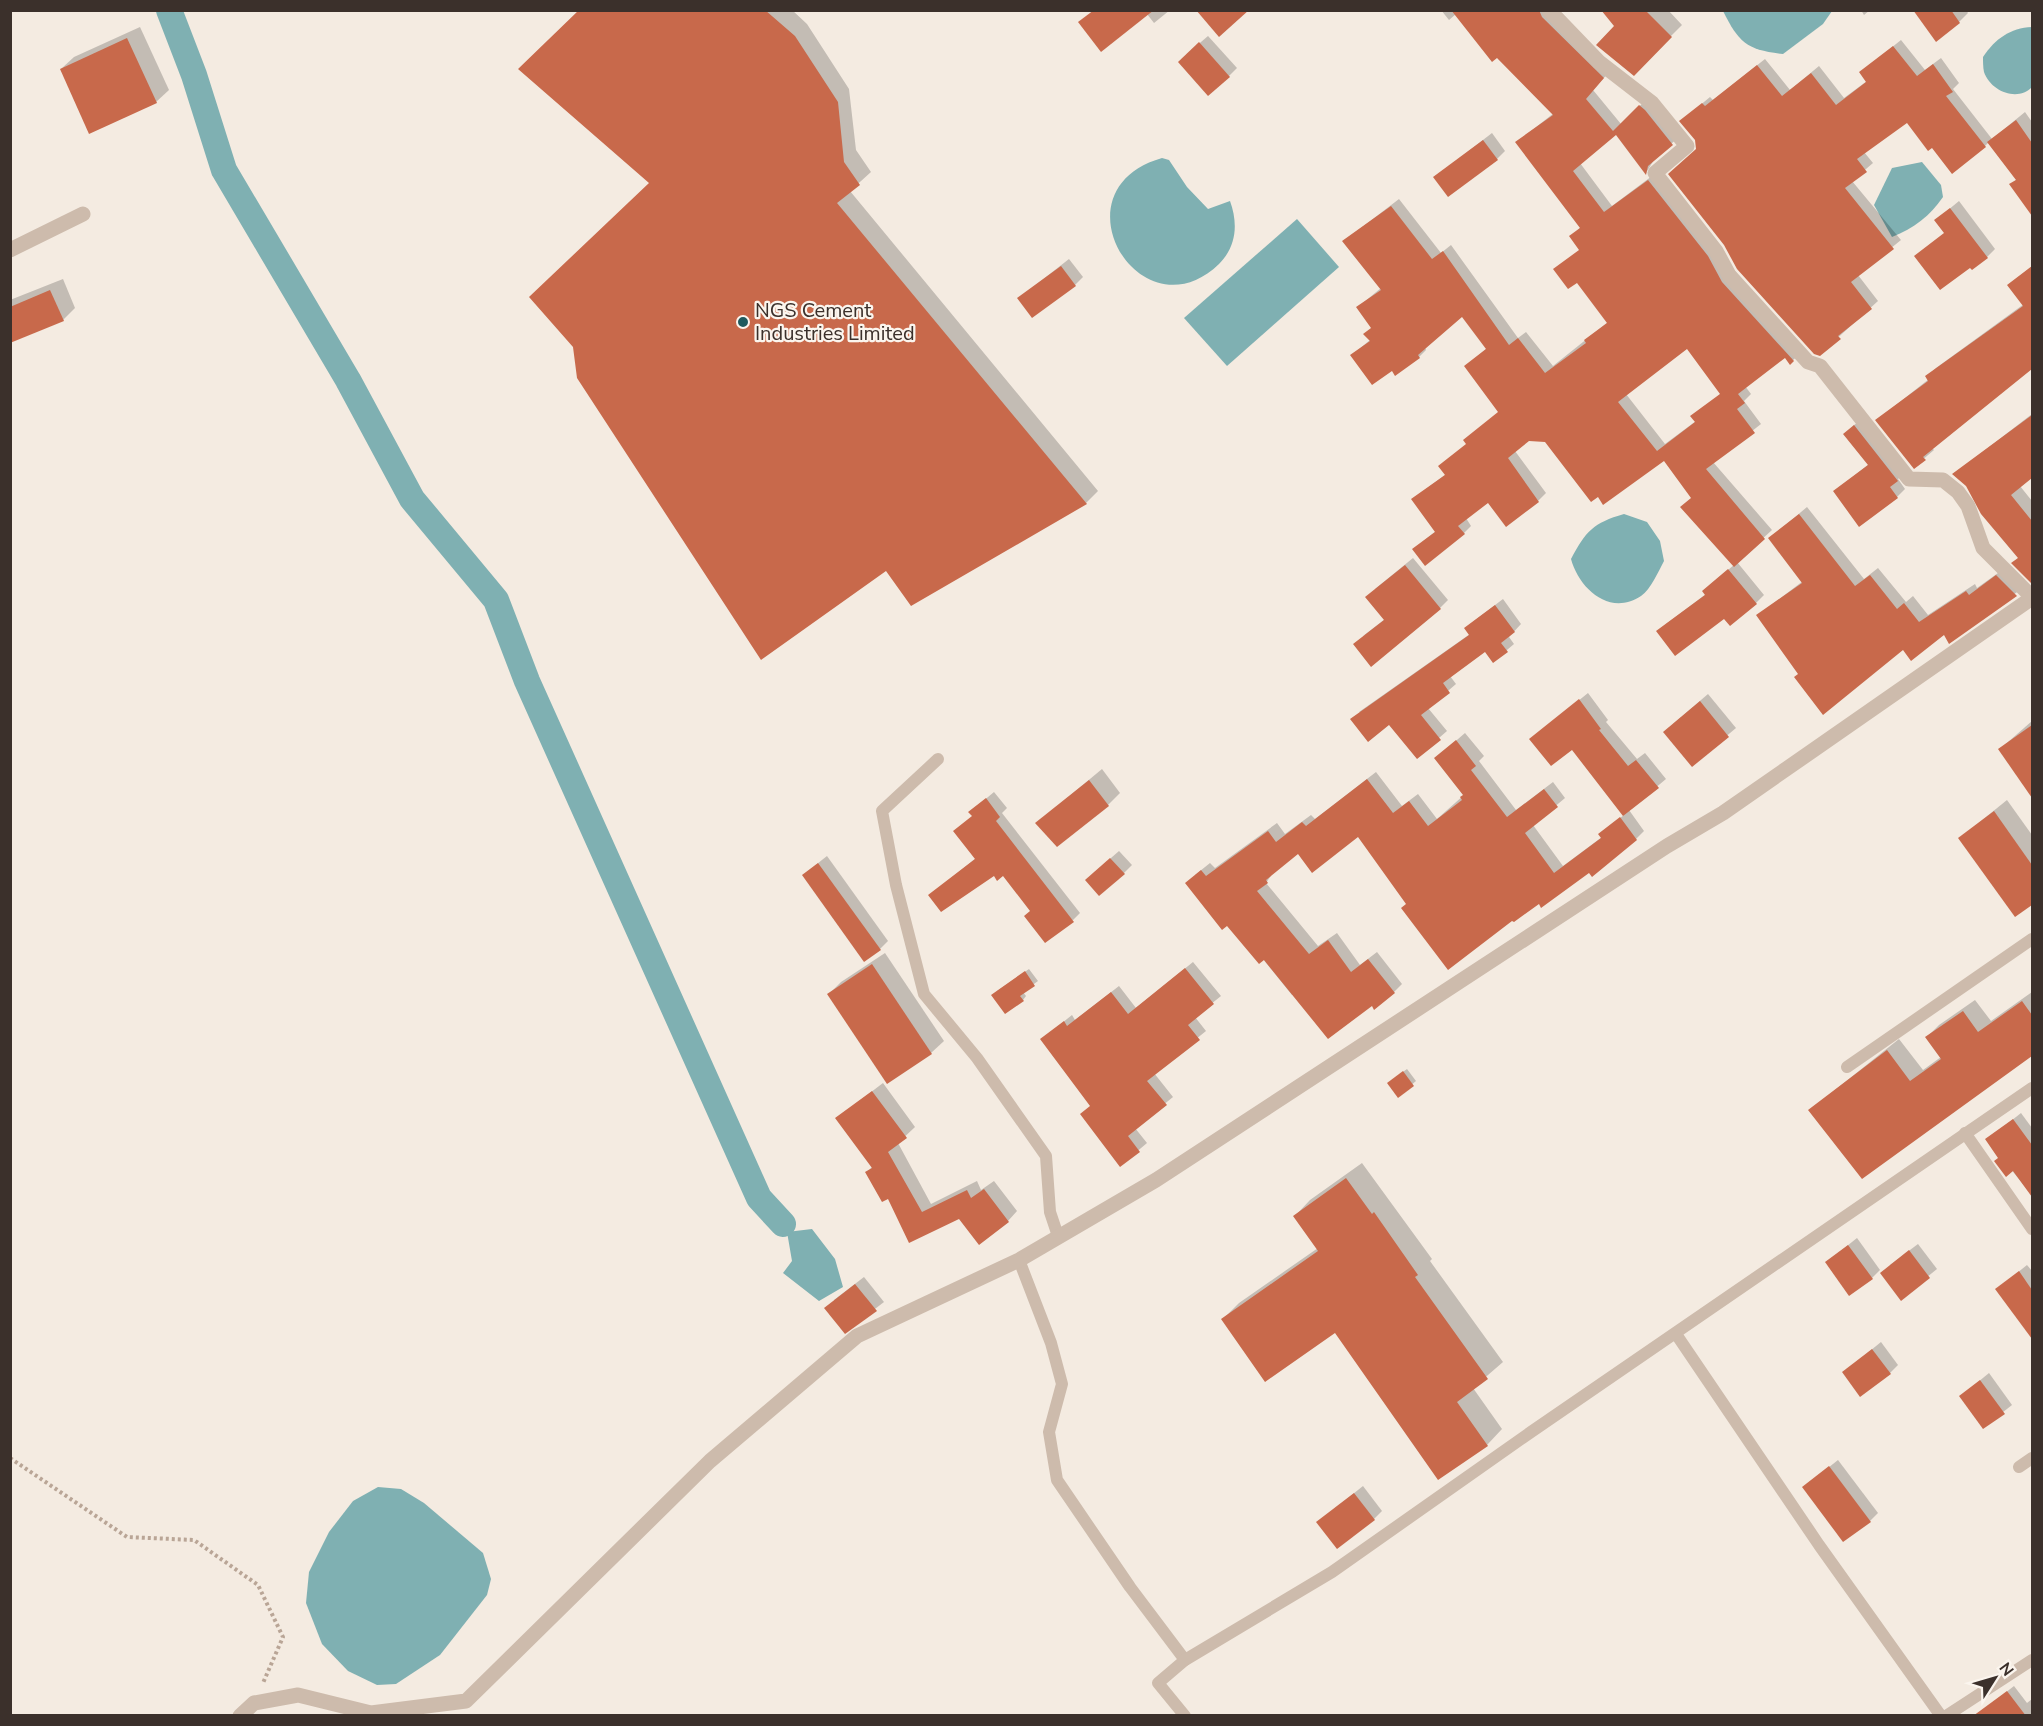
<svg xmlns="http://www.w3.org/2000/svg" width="2043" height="1726" viewBox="0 0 2043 1726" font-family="'Nunito Sans',sans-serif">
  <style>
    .water { fill: #7fb0b2 }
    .shadow { fill: #0003; fill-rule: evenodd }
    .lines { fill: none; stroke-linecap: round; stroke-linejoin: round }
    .canal { stroke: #7fb0b2; stroke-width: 26 }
    .building { fill: #c8694b; fill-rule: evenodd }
    .path { stroke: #b9a596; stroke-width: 4; stroke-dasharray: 3 3; stroke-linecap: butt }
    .service { stroke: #cdbbac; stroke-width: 12 }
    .minor { stroke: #cdbbac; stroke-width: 15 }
    .tertiary { stroke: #cdbbac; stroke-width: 15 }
    .poi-dot { fill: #1f5a5e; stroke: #fbf5ee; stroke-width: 2 }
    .labels { text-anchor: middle; stroke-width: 4.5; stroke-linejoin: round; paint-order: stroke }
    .poi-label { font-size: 20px; fill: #3b302b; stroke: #fbf5ee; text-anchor: start }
  </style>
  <rect width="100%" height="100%" fill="#f4ebe1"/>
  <g class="water">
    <path d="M 1723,11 L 1832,11 L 1823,24 L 1783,54 C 1747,50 1739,43 1723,11 Z"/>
    <path d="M 2032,27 L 2032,87 C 2018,102 1991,92 1984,72 C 1983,68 1983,61 1983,57 C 1995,39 2010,28 2032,27 Z"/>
    <path d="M 1162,158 L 1169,160 L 1187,187 L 1208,209 L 1230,201 C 1238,223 1237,246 1219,264 C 1141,339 1051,190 1162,158 Z"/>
    <path d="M 1922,162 L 1941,185 L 1943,197 C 1930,216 1914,228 1892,237 L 1874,205 L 1892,168 Z"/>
    <path d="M 1297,219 L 1339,267 L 1227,366 L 1184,318 Z"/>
    <path d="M 1624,514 L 1647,522 L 1660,541 L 1664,561 C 1658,572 1651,589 1641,596 C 1609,617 1579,588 1571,559 C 1586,531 1593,523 1624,514 Z"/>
    <path d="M 812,1229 L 835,1259 L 843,1287 L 819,1301 L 783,1273 L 792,1261 L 787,1232 Z"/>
    <path d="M 378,1487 L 401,1489 L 424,1503 L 483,1553 L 491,1579 L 487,1595 L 440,1655 L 396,1684 L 377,1685 L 348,1671 L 322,1644 L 306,1603 L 309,1572 L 329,1532 L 353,1501 Z"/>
  </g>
  <g class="shadow">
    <path d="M 581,10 L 792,10 L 807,24 L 849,89 L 856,150 L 871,172 L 850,191 L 1098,491 L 1086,503 L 651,182 Z"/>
    <path d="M 1094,10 L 1170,10 L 1154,23 L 1147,14 Z"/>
    <path d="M 1441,10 L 1551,10 L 1611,70 L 1593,90 L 1621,124 L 1647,99 L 1680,136 L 1655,158 L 1646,173 L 1616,133 L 1580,163 L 1612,206 L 1656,173 L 1801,353 L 1793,360 L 1785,356 L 1745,386 L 1751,394 L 1744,401 L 1761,424 L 1713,462 L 1772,530 L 1737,562 L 1764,595 L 1756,603 L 1724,617 L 1666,624 L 1706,594 L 1712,583 L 1734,565 L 1692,498 L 1664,459 L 1529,439 L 1515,451 L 1546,493 L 1538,501 L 1488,501 L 1466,518 L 1471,526 L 1464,533 L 1422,542 L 1436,531 L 1413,499 L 1446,474 L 1468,443 L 1500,411 L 1466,366 L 1487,348 L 1462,315 L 1425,347 L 1426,350 L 1419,357 L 1392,369 L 1352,355 L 1370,340 L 1372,328 L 1358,307 L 1381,288 L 1344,241 L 1399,199 L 1441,253 L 1451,245 L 1518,338 L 1526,332 L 1553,366 L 1608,322 L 1580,249 L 1571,236 L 1581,227 L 1517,142 L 1554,113 L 1456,14 L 1449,20 ZM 1688,346 L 1721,393 L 1696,421 L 1665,444 L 1626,394 Z"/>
    <path d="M 1604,10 L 1668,10 L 1682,25 L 1633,74 L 1616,26 Z"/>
    <path d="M 1861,10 L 1870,10 L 1864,15 Z"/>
    <path d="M 1915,10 L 1966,10 L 1968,13 L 1959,22 Z"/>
    <path d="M 140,27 L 169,90 L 156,102 L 61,69 L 74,57 Z"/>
    <path d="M 1208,36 L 1237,68 L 1229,76 L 1187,54 Z"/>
    <path d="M 1901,40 L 1925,70 L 1941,58 L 1959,83 L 1953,89 L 1992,139 L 2025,112 L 2032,122 L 2032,213 L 2011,184 L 2017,179 L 1989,142 L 1985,146 L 1933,146 L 1907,121 L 1864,152 L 1873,163 L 1852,181 L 1901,240 L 1858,275 L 1878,301 L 1820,354 L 1698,149 L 1696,139 L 1681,121 L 1710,97 L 1713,100 L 1765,59 L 1790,90 L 1819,66 L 1844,98 L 1867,81 L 1861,72 Z"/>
    <path d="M 1492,133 L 1505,151 L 1497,159 L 1435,177 Z"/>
    <path d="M 1959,201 L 1995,249 L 1987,257 L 1916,256 L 1951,230 L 1936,220 Z"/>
    <path d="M 1069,259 L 1083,277 L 1075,285 L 1019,298 Z"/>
    <path d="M 2032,266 L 2032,367 L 1932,448 L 1934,450 L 1914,467 L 1877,420 L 1929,379 L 1927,377 L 1936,368 L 2024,304 L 2009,285 Z"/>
    <path d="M 63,279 L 75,308 L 63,320 L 10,342 L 10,300 Z"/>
    <path d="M 2032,414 L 2032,476 L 2020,486 L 2032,501 L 2032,582 L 2014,563 L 2019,557 L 1967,485 L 1954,474 Z"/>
    <path d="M 1863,418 L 1905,472 L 1898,479 L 1905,489 L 1897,497 L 1835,491 L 1869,464 L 1853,426 Z"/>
    <path d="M 1807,507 L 1864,579 L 1878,568 L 1906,602 L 1913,596 L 1928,615 L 1975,584 L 1977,588 L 2005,568 L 2024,587 L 1950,641 L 1944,633 L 1903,648 L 1799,674 L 1758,615 L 1803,581 L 1770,538 Z"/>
    <path d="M 1413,558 L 1448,600 L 1440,608 L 1363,636 L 1385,619 L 1375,589 Z"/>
    <path d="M 1503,599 L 1521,624 L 1509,637 L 1514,644 L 1494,661 L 1486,650 L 1450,676 L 1456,684 L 1428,708 L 1447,731 L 1417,757 L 1389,723 L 1359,712 L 1470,634 L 1474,621 Z"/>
    <path d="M 1588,693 L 1608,720 L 1606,722 L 1637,759 L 1645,753 L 1666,779 L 1629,810 L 1644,831 L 1636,839 L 1539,902 L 1407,903 L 1358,835 L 1298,852 L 1274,871 L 1266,883 L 1318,946 L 1337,933 L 1360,965 L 1377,952 L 1402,984 L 1394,992 L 1372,1004 L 1295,993 L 1292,995 L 1195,875 L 1210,863 L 1215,868 L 1277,823 L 1285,834 L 1311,815 L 1315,819 L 1376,772 L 1402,806 L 1418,794 L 1437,819 L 1464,795 L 1436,758 L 1465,733 L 1484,756 L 1479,761 L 1516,810 L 1553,782 L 1565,798 L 1533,825 L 1563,866 L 1602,837 L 1600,834 L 1624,815 L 1572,747 L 1531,739 Z"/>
    <path d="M 1708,694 L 1736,728 L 1692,765 L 1673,724 Z"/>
    <path d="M 2032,721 L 2032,795 L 2000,749 Z"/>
    <path d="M 1102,769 L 1120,793 L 1108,805 L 1037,823 Z"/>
    <path d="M 994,792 L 1007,808 L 1002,813 L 1080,913 L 1073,920 L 1031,911 L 1004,874 L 994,874 L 930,895 L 976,858 L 973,815 L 970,812 Z"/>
    <path d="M 2007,800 L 2032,835 L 2032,903 L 2016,915 L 1960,838 Z"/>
    <path d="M 1119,851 L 1132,865 L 1124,873 L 1095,872 Z"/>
    <path d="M 827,856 L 888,941 L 880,949 L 803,875 Z"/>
    <path d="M 885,953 L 944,1041 L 931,1053 L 829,994 L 841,982 Z"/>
    <path d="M 1193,962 L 1221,996 L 1195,1017 L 1206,1031 L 1154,1073 L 1173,1097 L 1135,1128 L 1147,1143 L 1121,1165 L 1092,1105 L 1042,1039 L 1072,1015 L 1075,1020 L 1119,986 L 1136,1008 Z"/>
    <path d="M 1029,969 L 1038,981 L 1023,992 L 1026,996 L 1023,1000 L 997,991 Z"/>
    <path d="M 2032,992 L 2032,1054 L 1862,1177 L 1810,1110 L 1899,1039 L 1923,1070 L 1941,1057 L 1927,1037 L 1939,1025 L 1975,1000 L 1991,1021 Z"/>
    <path d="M 1407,1069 L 1416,1081 L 1398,1096 L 1392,1080 Z"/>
    <path d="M 883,1083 L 915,1127 L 898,1143 L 931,1204 L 977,1181 L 981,1190 L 994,1181 L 1017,1211 L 1008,1221 L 960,1217 L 910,1241 L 889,1196 L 867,1172 L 873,1166 L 837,1118 Z"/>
    <path d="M 2021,1113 L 2032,1128 L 2032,1195 L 1987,1140 Z"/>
    <path d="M 1362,1163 L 1432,1259 L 1430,1261 L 1503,1362 L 1473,1388 L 1502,1429 L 1487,1445 L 1335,1331 L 1223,1319 L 1239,1303 L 1318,1248 L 1295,1216 L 1310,1200 Z"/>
    <path d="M 1857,1238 L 1880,1270 L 1872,1278 L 1827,1262 Z"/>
    <path d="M 1918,1244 L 1937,1269 L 1901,1298 L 1890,1265 Z"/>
    <path d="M 2027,1265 L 2032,1271 L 2032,1337 L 1997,1289 Z"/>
    <path d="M 864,1277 L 884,1302 L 845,1332 L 834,1300 Z"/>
    <path d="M 1881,1342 L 1898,1365 L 1890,1373 L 1844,1372 Z"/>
    <path d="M 1989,1373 L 2012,1405 L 1984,1427 L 1961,1396 Z"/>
    <path d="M 1838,1460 L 1878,1513 L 1870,1521 L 1804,1487 Z"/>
    <path d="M 1363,1486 L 1382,1511 L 1374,1519 L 1318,1522 Z"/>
    <path d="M 2014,1686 L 2027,1703 L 2032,1699 L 2032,1716 L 1985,1716 L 1982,1711 Z"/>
  </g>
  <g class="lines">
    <path class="canal" d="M 169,10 L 194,75 L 224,170 L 348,380 L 412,499 L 496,600 L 527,681 L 759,1198 L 783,1224"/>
  </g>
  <g class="building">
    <path d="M 579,10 L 765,10 L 795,36 L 838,102 L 844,162 L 860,185 L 837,203 L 1087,504 L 911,606 L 886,571 L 761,660 L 577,378 L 573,347 L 529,297 L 649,183 L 518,69 Z"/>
    <path d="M 1094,10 L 1154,10 L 1101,52 L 1078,22 Z"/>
    <path d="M 1196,10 L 1249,10 L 1219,37 Z"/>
    <path d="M 1451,10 L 1539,10 L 1542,17 L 1604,78 L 1586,99 L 1613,131 L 1639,105 L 1645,110 L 1673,145 L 1648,166 L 1646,175 L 1616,135 L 1573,171 L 1604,212 L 1648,180 L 1708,256 L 1722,282 L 1794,361 L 1790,365 L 1785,358 L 1738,394 L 1745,403 L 1737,409 L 1755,433 L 1706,469 L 1765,539 L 1734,567 L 1680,507 L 1691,498 L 1664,461 L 1603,505 L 1598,497 L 1591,502 L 1545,442 L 1529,441 L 1508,458 L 1539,502 L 1506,527 L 1488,503 L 1458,526 L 1465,534 L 1425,566 L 1412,549 L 1435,532 L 1411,499 L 1445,475 L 1438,466 L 1466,444 L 1463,440 L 1498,412 L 1464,366 L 1486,349 L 1462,317 L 1418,355 L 1420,358 L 1395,376 L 1392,371 L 1372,385 L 1350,355 L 1370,341 L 1363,334 L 1371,328 L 1356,307 L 1381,290 L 1342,241 L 1391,206 L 1432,259 L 1443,251 L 1509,345 L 1518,338 L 1545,373 L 1586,343 L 1584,340 L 1607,323 L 1577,283 L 1568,289 L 1553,269 L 1579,250 L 1569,236 L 1580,228 L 1515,142 L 1553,115 L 1497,58 L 1492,62 ZM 1687,349 L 1720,394 L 1690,416 L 1695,422 L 1657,451 L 1618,402 Z"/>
    <path d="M 1601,10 L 1645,10 L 1672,37 L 1634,76 L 1596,45 L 1614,26 Z"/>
    <path d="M 1913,10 L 1951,10 L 1960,23 L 1936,42 Z"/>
    <path d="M 127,38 L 157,103 L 89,134 L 60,69 Z"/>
    <path d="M 1199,42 L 1230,77 L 1208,96 L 1178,62 Z"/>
    <path d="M 1893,46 L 1917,76 L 1933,64 L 1953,92 L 1946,96 L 1986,147 L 1952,174 L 1932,148 L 1928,151 L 1907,123 L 1857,159 L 1867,172 L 1845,188 L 1894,249 L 1851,282 L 1872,309 L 1838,336 L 1841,339 L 1820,356 L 1814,354 L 1737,269 L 1724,245 L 1668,174 L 1696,149 L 1695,140 L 1679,121 L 1702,103 L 1705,106 L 1757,65 L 1782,96 L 1811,73 L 1836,105 L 1866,82 L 1859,72 Z"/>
    <path d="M 2016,120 L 2032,143 L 2032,216 L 2009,184 L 2016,180 L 1987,142 Z"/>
    <path d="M 1483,140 L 1498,160 L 1448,197 L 1433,177 Z"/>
    <path d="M 1950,208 L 1988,258 L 1972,270 L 1970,268 L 1940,290 L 1914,256 L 1944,233 L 1934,220 Z"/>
    <path d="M 1061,266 L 1076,286 L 1032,318 L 1017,298 Z"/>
    <path d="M 2032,266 L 2032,369 L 1923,457 L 1926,460 L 1914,469 L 1875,420 L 1928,381 L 1925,376 L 2023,306 L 2007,285 Z"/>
    <path d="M 50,290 L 64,321 L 10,343 L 10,307 Z"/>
    <path d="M 2032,415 L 2032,478 L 2011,495 L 2032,521 L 2032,584 L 2011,563 L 2018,558 L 1981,514 L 1966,486 L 1952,474 Z"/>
    <path d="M 1854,425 L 1898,481 L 1890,487 L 1898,498 L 1859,527 L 1833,491 L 1868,465 L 1843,434 Z"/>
    <path d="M 1799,514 L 1855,586 L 1870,575 L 1897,609 L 1904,603 L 1919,622 L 1966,591 L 1969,595 L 1996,575 L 2017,596 L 1949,644 L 1944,635 L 1911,661 L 1903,650 L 1823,715 L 1794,677 L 1798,674 L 1756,615 L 1802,583 L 1768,538 Z"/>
    <path d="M 1405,565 L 1441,609 L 1371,667 L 1353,644 L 1384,620 L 1365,597 Z"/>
    <path d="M 1728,569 L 1757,604 L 1730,626 L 1724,619 L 1675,656 L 1656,631 L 1705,595 L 1702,591 Z"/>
    <path d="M 1495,605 L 1515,632 L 1501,643 L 1508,652 L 1493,663 L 1485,652 L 1443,683 L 1450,693 L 1421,715 L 1441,740 L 1417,759 L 1389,725 L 1368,742 L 1350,719 L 1469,635 L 1464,628 Z"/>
    <path d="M 1579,699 L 1601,729 L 1599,730 L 1628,766 L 1636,760 L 1659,788 L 1623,816 L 1572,750 L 1551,766 L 1529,739 Z"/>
    <path d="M 1700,701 L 1729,737 L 1692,767 L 1663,732 Z"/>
    <path d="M 2032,725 L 2032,798 L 1998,749 Z"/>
    <path d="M 1456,740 L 1476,766 L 1471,770 L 1507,817 L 1544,789 L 1558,807 L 1525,833 L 1554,873 L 1601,838 L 1598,834 L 1620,817 L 1637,840 L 1592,877 L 1589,873 L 1541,908 L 1539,904 L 1514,922 L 1512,921 L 1448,970 L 1401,908 L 1406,904 L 1358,837 L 1312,873 L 1298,854 L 1266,880 L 1268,883 L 1257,891 L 1309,954 L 1328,940 L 1351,972 L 1368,959 L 1395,993 L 1374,1010 L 1372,1006 L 1328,1039 L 1264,960 L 1259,964 L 1227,926 L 1222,930 L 1185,883 L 1201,870 L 1206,876 L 1268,831 L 1276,842 L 1302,822 L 1306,826 L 1367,779 L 1393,813 L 1409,801 L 1428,826 L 1462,800 L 1460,797 L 1463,795 L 1434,758 Z"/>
    <path d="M 1089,780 L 1109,806 L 1057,847 L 1035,823 Z"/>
    <path d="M 986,798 L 1000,817 L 996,821 L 1074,922 L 1045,943 L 1024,916 L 1030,911 L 1003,876 L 997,881 L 994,876 L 941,912 L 928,895 L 975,859 L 953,831 L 972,816 L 968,812 Z"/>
    <path d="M 1994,811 L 2032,865 L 2032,905 L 2015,917 L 1958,838 Z"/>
    <path d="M 1110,858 L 1125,874 L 1099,896 L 1085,880 Z"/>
    <path d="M 818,863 L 881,950 L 864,962 L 802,875 Z"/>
    <path d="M 872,964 L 932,1054 L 887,1084 L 827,994 Z"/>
    <path d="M 1185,968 L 1214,1004 L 1188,1025 L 1200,1040 L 1147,1081 L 1167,1105 L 1128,1136 L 1140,1152 L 1120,1167 L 1080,1114 L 1090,1106 L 1040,1039 L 1064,1021 L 1067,1026 L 1111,992 L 1128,1014 Z"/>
    <path d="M 1025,971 L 1035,986 L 1020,996 L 1024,1001 L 1005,1014 L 991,995 Z"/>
    <path d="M 2022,1001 L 2032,1015 L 2032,1056 L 1862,1179 L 1808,1110 L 1887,1050 L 1910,1081 L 1941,1059 L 1925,1037 L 1963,1011 L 1978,1032 Z"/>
    <path d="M 1403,1071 L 1414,1086 L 1398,1098 L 1387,1083 Z"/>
    <path d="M 872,1091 L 907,1138 L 888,1152 L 922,1212 L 967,1190 L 971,1198 L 984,1189 L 1009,1222 L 979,1245 L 959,1219 L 909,1243 L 888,1199 L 882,1202 L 865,1172 L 872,1168 L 835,1118 Z"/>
    <path d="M 2013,1119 L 2032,1145 L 2032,1197 L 2013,1171 L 2006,1177 L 1994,1161 L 1998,1158 L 1985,1139 Z"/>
    <path d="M 1346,1178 L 1372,1214 L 1374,1212 L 1418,1275 L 1415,1277 L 1488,1379 L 1457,1402 L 1488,1446 L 1438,1480 L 1335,1333 L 1265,1382 L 1221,1319 L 1318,1251 L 1293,1216 Z"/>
    <path d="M 1848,1245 L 1873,1279 L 1849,1296 L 1825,1262 Z"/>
    <path d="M 1909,1250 L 1930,1278 L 1901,1301 L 1880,1273 Z"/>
    <path d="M 2019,1271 L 2032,1290 L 2032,1339 L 1995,1289 Z"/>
    <path d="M 855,1284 L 877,1311 L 845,1334 L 824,1308 Z"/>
    <path d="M 1872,1349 L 1891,1374 L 1860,1397 L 1842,1372 Z"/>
    <path d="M 1980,1380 L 2005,1414 L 1983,1429 L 1959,1396 Z"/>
    <path d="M 1829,1466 L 1871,1522 L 1843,1542 L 1802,1487 Z"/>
    <path d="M 1354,1493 L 1375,1520 L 1337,1549 L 1316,1522 Z"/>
    <path d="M 2007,1691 L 2026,1716 L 1973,1716 Z"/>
  </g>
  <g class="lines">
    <path class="path" d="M 10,1458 L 127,1537 L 194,1540 L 258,1585 L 283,1637 L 263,1683"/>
    <g class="service">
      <path d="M 938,759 L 882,811 L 896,885 L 924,994 L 977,1058 L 1046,1156 L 1050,1212 L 1058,1236"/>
      <path d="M 1847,1067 L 2032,939"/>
      <path d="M 1965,1133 L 2032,1229"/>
      <path d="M 1019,1260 L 1051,1343 L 1062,1384 L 1049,1432 L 1057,1480 L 1130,1587 L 1185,1660"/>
      <path d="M 1676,1334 L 1819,1545 L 1941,1716"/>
      <path d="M 2019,1467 L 2032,1458"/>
      <path d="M 1185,1716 L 1158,1683 L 1185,1660 L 1332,1572 L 1531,1432 L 2032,1088"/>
      <path d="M 1946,1716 L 2032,1660"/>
    </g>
    <g class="minor">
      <path d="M 1549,10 L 1599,62 L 1652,103 L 1687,146 L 1655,173 L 1716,251 L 1729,275 L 1808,362 L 1820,366 L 1909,479 L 1943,480 L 1958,492 L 1968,506 L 1983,548 L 2032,597"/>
      <path d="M 10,250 L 83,214"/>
    </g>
    <path class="tertiary" d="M 240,1716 L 254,1703 L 298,1695 L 371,1713 L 466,1701 L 710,1461 L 857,1336 L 1019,1260 L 1156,1180 L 1667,846 L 1723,813 L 2032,598"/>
  </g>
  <circle class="poi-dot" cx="743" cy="322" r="6"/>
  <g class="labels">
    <g class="poi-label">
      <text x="755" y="317">NGS Cement<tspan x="755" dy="23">Industries Limited</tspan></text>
    </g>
  </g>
  <rect width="2043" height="1726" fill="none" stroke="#3b302b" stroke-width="24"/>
  <g transform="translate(1995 1678) rotate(53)" stroke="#fbf5ee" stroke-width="4.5" paint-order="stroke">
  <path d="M0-4.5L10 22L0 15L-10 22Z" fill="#3b302b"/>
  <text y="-9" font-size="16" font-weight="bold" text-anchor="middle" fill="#3b302b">N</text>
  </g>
</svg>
